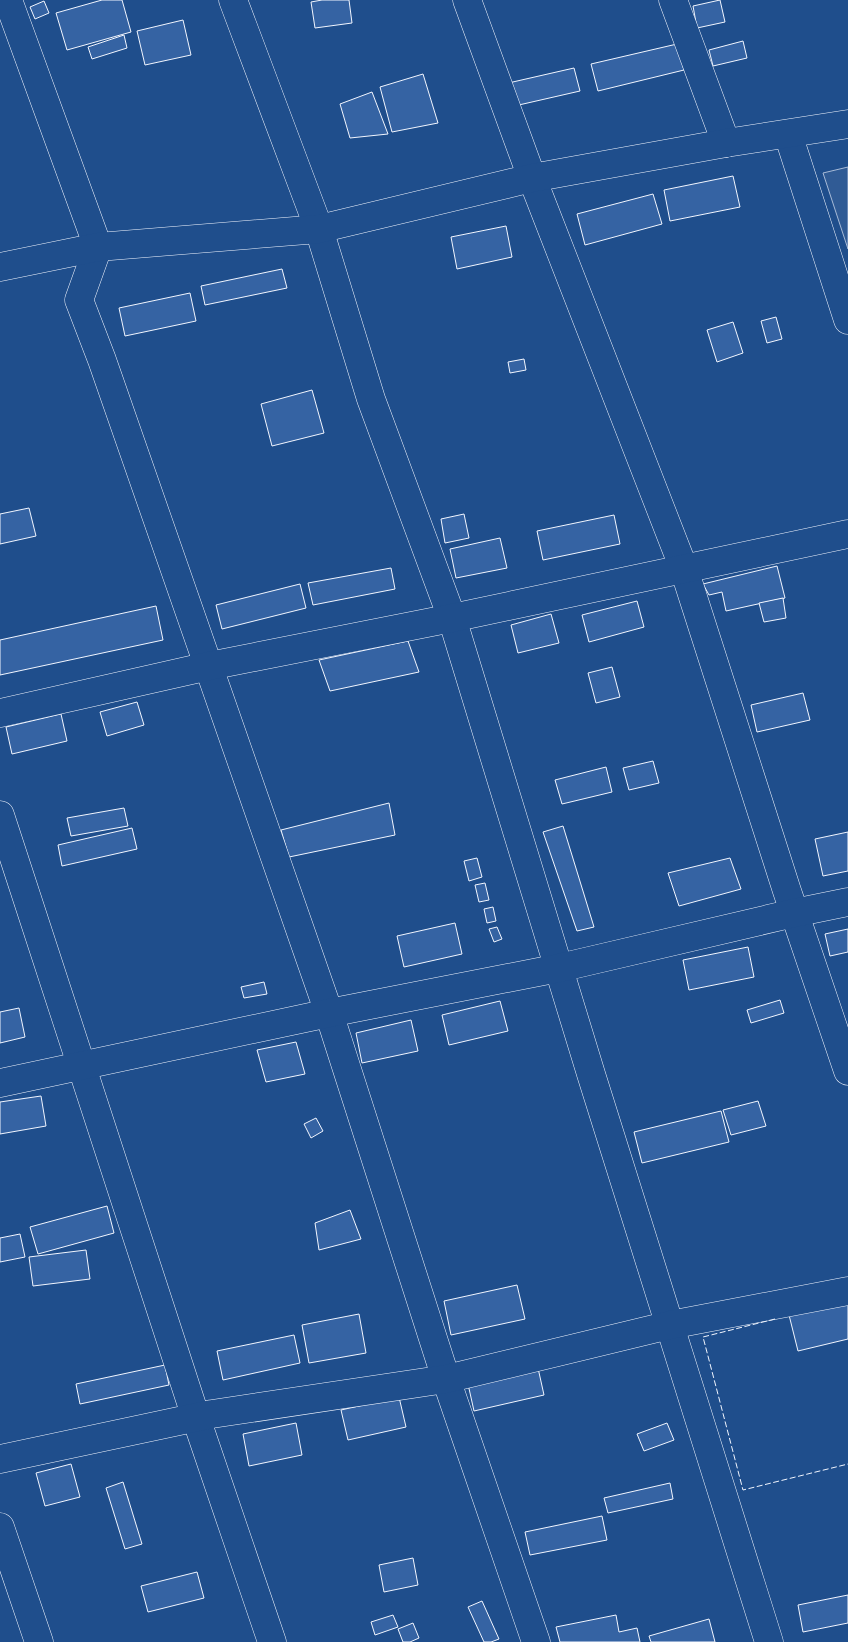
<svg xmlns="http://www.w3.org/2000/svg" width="848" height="1642" viewBox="0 0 848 1642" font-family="Quicksand,sans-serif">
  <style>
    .built { fill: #305b95; stroke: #a8bbd7 }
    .building { fill: #3563a3; stroke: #f2f6ff }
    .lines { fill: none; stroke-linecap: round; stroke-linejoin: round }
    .minor-casing { stroke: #f2f6ff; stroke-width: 29 }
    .minor { stroke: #1f4e8c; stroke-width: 28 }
    .fence { stroke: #f2f6ff; stroke-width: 1; stroke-dasharray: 6 2.5; stroke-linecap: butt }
  </style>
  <rect width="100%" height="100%" fill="#1f4e8c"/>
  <path class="built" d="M 848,167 L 848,249 L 823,173 Z"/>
  <g class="building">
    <path d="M 102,0 L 122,0 L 131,32 L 67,50 L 56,13 Z"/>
    <path d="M 322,0 L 349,0 L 352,23 L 315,28 L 311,2 Z"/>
    <path d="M 720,0 L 725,22 L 697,28 L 693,6 Z"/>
    <path d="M 44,1 L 49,13 L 35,19 L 30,7 Z"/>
    <path d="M 183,20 L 191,55 L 145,65 L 137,31 Z"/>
    <path d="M 124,35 L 127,48 L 92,59 L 88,47 Z"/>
    <path d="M 743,41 L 747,58 L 713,66 L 709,50 Z"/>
    <path d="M 677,44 L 684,70 L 598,91 L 591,64 Z"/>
    <path d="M 574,68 L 580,91 L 510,107 L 504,84 Z"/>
    <path d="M 423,74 L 438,123 L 392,132 L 380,87 Z"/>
    <path d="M 372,92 L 388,134 L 350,138 L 340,104 Z"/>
    <path d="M 733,176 L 740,207 L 670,221 L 664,190 Z"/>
    <path d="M 653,194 L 662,224 L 585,245 L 577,214 Z"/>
    <path d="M 506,226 L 512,257 L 457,269 L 451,237 Z"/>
    <path d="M 282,269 L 287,288 L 205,305 L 201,286 Z"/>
    <path d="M 190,293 L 196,321 L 125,336 L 119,308 Z"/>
    <path d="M 776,317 L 782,339 L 767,343 L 761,321 Z"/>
    <path d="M 733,322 L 743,353 L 717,362 L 707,330 Z"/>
    <path d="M 524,359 L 526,370 L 510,373 L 508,362 Z"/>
    <path d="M 312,390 L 324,433 L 272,446 L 261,404 Z"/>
    <path d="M 29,508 L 36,536 L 0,544 L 0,514 Z"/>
    <path d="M 464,514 L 469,538 L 445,543 L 441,519 Z"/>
    <path d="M 614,515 L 620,544 L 543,560 L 537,531 Z"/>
    <path d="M 500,538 L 507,568 L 456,578 L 450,549 Z"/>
    <path d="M 777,566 L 785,598 L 726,611 L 722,592 L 709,595 L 703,584 Z"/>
    <path d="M 391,568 L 395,589 L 313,605 L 308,583 Z"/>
    <path d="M 300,584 L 306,608 L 222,629 L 216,605 Z"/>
    <path d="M 783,598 L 786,618 L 764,622 L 759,603 Z"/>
    <path d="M 637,601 L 644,627 L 589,642 L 582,615 Z"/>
    <path d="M 156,606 L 163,640 L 0,675 L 0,640 Z"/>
    <path d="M 551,614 L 559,643 L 518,653 L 511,625 Z"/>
    <path d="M 408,641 L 419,672 L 330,691 L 319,660 Z"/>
    <path d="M 612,667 L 620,697 L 596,703 L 588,673 Z"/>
    <path d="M 803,693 L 810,720 L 757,732 L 751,705 Z"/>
    <path d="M 137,702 L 144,725 L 107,736 L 100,712 Z"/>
    <path d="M 61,714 L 67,741 L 12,754 L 6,727 Z"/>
    <path d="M 653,761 L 659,783 L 629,790 L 623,768 Z"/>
    <path d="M 606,767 L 612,792 L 562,804 L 555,780 Z"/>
    <path d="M 389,803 L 395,835 L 289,857 L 281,830 Z"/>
    <path d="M 124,808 L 128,826 L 71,836 L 67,818 Z"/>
    <path d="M 563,826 L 594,927 L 577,931 L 543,832 Z"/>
    <path d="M 132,828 L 137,849 L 62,866 L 58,845 Z"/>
    <path d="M 848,832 L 848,871 L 823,876 L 815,839 Z"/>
    <path d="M 477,858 L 482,877 L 469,881 L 464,861 Z"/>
    <path d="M 730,858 L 741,889 L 679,906 L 668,873 Z"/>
    <path d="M 485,883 L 489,900 L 479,902 L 475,885 Z"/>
    <path d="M 493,907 L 496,921 L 487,923 L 484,909 Z"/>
    <path d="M 455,923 L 462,954 L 404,967 L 397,936 Z"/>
    <path d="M 497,927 L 502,939 L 494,942 L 489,929 Z"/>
    <path d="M 848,929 L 848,952 L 830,956 L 825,934 Z"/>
    <path d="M 748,947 L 754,977 L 689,990 L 683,960 Z"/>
    <path d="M 264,982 L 267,994 L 244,998 L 241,987 Z"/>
    <path d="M 780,1000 L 784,1013 L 751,1023 L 747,1010 Z"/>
    <path d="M 500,1001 L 508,1031 L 449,1045 L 442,1015 Z"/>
    <path d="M 19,1008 L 25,1037 L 0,1043 L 0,1012 Z"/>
    <path d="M 411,1020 L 418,1051 L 362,1063 L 356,1033 Z"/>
    <path d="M 296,1042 L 305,1074 L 266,1082 L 257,1050 Z"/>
    <path d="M 41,1096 L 46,1126 L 0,1134 L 0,1102 Z"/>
    <path d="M 758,1101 L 766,1126 L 731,1135 L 723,1110 Z"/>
    <path d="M 721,1111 L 729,1142 L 642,1163 L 634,1132 Z"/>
    <path d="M 316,1118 L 323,1131 L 311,1138 L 304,1124 Z"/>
    <path d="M 107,1206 L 114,1233 L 38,1254 L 30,1227 Z"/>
    <path d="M 350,1210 L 361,1239 L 319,1250 L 315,1223 Z"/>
    <path d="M 20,1234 L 25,1257 L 0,1262 L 0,1238 Z"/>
    <path d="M 86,1250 L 90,1279 L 33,1286 L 29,1257 Z"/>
    <path d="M 517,1285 L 525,1319 L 451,1335 L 444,1301 Z"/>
    <path d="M 848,1302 L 848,1339 L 798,1351 L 789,1315 Z"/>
    <path d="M 359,1314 L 366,1353 L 309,1363 L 302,1325 Z"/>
    <path d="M 294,1335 L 300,1363 L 223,1380 L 217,1351 Z"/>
    <path d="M 165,1365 L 169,1385 L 80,1404 L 76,1384 Z"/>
    <path d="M 538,1368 L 544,1395 L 474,1411 L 468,1384 Z"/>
    <path d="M 399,1397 L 406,1427 L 348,1440 L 341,1410 Z"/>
    <path d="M 296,1423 L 302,1455 L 249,1466 L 243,1434 Z"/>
    <path d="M 667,1423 L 674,1440 L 644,1451 L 637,1434 Z"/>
    <path d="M 71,1464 L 80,1497 L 45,1506 L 36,1473 Z"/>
    <path d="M 123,1482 L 142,1544 L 125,1549 L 106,1488 Z"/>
    <path d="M 670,1483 L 673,1499 L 608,1513 L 604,1498 Z"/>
    <path d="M 602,1516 L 607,1540 L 530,1555 L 525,1532 Z"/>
    <path d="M 413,1558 L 418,1585 L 384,1592 L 379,1565 Z"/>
    <path d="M 197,1572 L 204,1598 L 148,1612 L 141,1586 Z"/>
    <path d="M 848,1595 L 848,1623 L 803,1632 L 798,1605 Z"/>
    <path d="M 482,1601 L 499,1639 L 491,1642 L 484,1642 L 468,1607 Z"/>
    <path d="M 393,1615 L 398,1627 L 375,1635 L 371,1622 Z"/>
    <path d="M 616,1615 L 619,1632 L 637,1628 L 640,1642 L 560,1642 L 556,1627 Z"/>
    <path d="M 709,1619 L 715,1642 L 651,1642 L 649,1636 Z"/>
    <path d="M 413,1623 L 419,1638 L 410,1642 L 403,1642 L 398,1629 Z"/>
  </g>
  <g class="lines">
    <g class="minor-casing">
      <g id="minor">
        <path d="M 8,0 L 98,247 L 79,300 L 102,360 L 329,1013 L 446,1379 L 536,1642"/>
        <path d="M 233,0 L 319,229 L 371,399 L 452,618 L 591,1074 L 769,1642"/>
        <path d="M 467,0 L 532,178 L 684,569 L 787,891 L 848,1071"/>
        <path d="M 673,0 L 726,143"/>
        <path d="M 788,134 L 848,320"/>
        <path d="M 0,267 L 98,247 L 319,229 L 532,178 L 726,143 L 848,124"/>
        <path d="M 0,713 L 209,666 L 452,618 L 848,534"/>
        <path d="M 0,815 L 196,1418 L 272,1642"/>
        <path d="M 0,1083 L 329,1013 L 559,968 L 794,913 L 848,902"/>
        <path d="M 0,1459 L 212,1414 L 446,1379 L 670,1325 L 848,1291"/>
        <path d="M 0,1527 L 39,1642"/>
      </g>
    </g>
    <use href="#minor" class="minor"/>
    <path class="fence" d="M 775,1319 L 703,1337 L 743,1490 L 848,1464"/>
  </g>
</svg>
